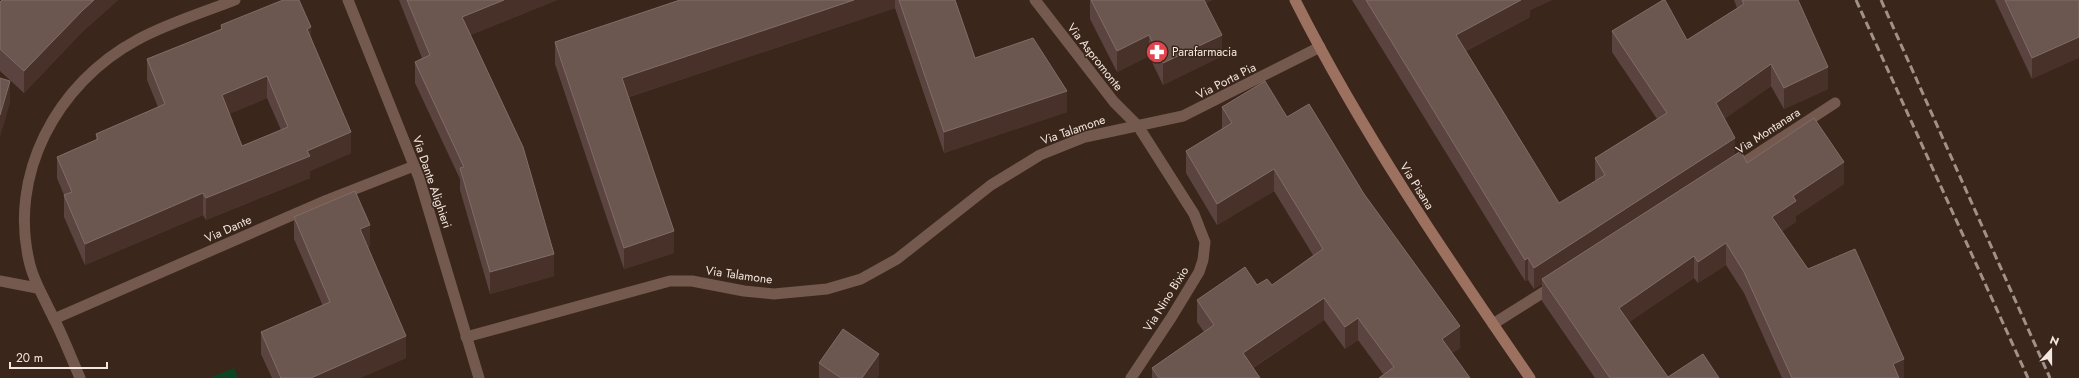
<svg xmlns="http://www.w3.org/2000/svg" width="2079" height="378" viewBox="0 0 2079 378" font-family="Jost,sans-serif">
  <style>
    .green { fill: #0d4424 }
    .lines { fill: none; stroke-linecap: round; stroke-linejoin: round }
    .minor { stroke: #74594e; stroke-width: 11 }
    .secondary { stroke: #9c7160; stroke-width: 11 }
    .rail { stroke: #a19188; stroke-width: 3; stroke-dasharray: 8 4; stroke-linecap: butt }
    .wall { fill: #5b443f; fill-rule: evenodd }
    .shaded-wall { fill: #473129 }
    .building { fill: #6c5650; stroke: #816c67; fill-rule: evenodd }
    .labels { text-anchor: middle; stroke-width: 3; stroke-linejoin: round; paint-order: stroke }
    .poi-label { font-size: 12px; fill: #f4e7df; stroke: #3a261b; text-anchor: start }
    .street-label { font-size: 12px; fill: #f4e7df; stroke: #3a261b }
  </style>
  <rect width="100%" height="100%" fill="#3a261b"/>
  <path class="green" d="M 234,368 L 238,378 L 209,378 Z"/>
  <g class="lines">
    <g class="minor">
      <path d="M 348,0 L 419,178 L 479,378"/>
      <path d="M 1035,0 L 1114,102 L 1138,126 L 1194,214 L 1205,242 L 1203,260 L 1199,272 L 1171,318 L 1131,378"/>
      <path d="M 1734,169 L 1835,103"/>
      <path d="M 0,281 L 37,288"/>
      <path d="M 54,319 L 327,200 L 414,166"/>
      <path d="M 1493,324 L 1555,285"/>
      <path d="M 466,337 L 670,281 L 692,281 L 744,291 L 774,294 L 827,289 L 861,279 L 897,259 L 991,185 L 1040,155 L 1085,137 L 1183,116 L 1320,47"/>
      <path d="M 80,378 C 70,355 61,331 49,309 C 42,294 34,281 30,265 C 7,175 57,83 137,40 C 168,23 202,13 235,0"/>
    </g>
    <path class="secondary" d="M 1295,0 C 1362,133 1446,256 1530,378"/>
    <g class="rail">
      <path d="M 1856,0 L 2028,378"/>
      <path d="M 1881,0 L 2050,378"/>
    </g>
  </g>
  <g class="wall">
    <path d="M 2,0 L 118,0 L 82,32 L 24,93 L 0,71 L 0,2 Z"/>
    <path d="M 399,0 L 557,0 L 470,35 L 554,276 L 490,294 L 460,190 L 460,179 L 415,83 L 415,62 L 422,58 Z"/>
    <path d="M 680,0 L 955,0 L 975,58 L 1067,112 L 944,153 L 895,8 L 629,97 L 674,253 L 624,269 L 555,64 L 555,42 Z"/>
    <path d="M 1090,0 L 1212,0 L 1206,3 L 1222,56 L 1163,85 L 1149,56 L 1117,72 L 1090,19 Z"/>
    <path d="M 1352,0 L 1552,0 L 1530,10 L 1530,17 L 1466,51 L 1559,203 L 1596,181 L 1595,179 L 1595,158 L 1657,119 L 1612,52 L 1612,31 L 1687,40 L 1737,8 L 1734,0 L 1798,0 L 1828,89 L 1784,109 L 1771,86 L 1724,119 L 1735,155 L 1747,163 L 1844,184 L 1796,216 L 1796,222 L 1782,231 L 1808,269 L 1904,378 L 1782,378 L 1744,293 L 1726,265 L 1698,283 L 1694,278 L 1629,322 L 1668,377 L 1719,378 L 1595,378 L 1542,301 L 1542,284 L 1534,289 L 1528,280 L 1525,281 Z"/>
    <path d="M 1995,0 L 2079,0 L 2032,79 Z"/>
    <path d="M 221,25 L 311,37 L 351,153 L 310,171 L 310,178 L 206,220 L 203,215 L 85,265 L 64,217 L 64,195 L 57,178 L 57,157 L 96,140 L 96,134 L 158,107 L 147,80 L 147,59 L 221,29 ZM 267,98 L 281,130 L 242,146 L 229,114 Z"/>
    <path d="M 1222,107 L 1287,117 L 1364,194 L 1460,348 L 1452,353 L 1383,374 L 1358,340 L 1345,349 L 1324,320 L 1253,368 L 1260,378 L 1152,378 L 1152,368 L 1204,332 L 1197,322 L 1197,300 L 1257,285 L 1272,285 L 1313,255 L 1274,191 L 1217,225 L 1186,173 L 1186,151 L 1222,129 Z"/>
    <path d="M 294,217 L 370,246 L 368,247 L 406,358 L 360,378 L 272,378 L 261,354 L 261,332 L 323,306 L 294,239 Z"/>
    <path d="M 819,363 L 879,375 L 877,378 L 819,378 Z"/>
  </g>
  <g class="shaded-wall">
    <path d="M 94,0 L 118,0 L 82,32 L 24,93 L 24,71 L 82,11 Z"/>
    <path d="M 504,0 L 557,0 L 462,38 L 462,17 Z"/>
    <path d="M 854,0 L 895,0 L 895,8 L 622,99 L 622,78 Z"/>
    <path d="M 1197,0 L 1212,0 L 1197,8 Z"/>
    <path d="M 1521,0 L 1552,0 L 1530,10 L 1530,17 L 1456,56 L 1456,35 Z"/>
    <path d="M 311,27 L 311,49 L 307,29 Z"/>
    <path d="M 1149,35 L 1149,56 L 1117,72 L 1117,51 Z"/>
    <path d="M 1222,35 L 1222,56 L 1163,85 L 1163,63 Z"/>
    <path d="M 2079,37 L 2079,58 L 2032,79 L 2032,58 Z"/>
    <path d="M 1771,64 L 1771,86 L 1716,125 L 1716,103 Z"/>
    <path d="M 1828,67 L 1828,89 L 1784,109 L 1784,88 Z"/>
    <path d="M 267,76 L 267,98 L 222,117 L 222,95 Z"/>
    <path d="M 10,81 L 10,103 L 0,137 L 0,115 Z"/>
    <path d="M 1067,91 L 1067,112 L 944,153 L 944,132 Z"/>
    <path d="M 351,132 L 351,153 L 310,171 L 310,178 L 206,220 L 206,198 L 307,151 Z"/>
    <path d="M 1735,138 L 1735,160 L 1542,279 L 1542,284 L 1534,289 L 1534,268 Z"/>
    <path d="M 1844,162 L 1844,184 L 1796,216 L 1796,222 L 1772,238 L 1772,217 L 1793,196 Z"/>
    <path d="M 1274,169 L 1274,191 L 1217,225 L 1217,204 Z"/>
    <path d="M 203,193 L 203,215 L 85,265 L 85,244 Z"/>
    <path d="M 370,225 L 370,246 L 360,251 L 360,229 Z"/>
    <path d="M 674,231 L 674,253 L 624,269 L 624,248 Z"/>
    <path d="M 1726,243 L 1726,265 L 1698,283 L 1698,262 Z"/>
    <path d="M 554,254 L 554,276 L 490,294 L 490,272 Z"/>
    <path d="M 1694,256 L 1694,278 L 1619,329 L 1619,308 Z"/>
    <path d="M 1528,258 L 1528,280 L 1525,281 L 1525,260 Z"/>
    <path d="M 1324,298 L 1324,320 L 1243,374 L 1243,353 Z"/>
    <path d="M 1358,318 L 1358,340 L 1345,349 L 1345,327 Z"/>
    <path d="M 1460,326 L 1460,348 L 1442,360 L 1442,339 Z"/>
    <path d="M 406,336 L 406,358 L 360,378 L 311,378 Z"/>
    <path d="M 879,354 L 879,375 L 877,378 L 862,378 Z"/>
    <path d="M 1904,359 L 1904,378 L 1893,378 L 1893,364 Z"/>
  </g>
  <g class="building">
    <path d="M 2,0 L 94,0 L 82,11 L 24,71 L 0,49 L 0,2 Z"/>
    <path d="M 283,0 L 299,0 L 311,27 L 307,29 L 351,132 L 307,151 L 310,156 L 206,198 L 203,193 L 85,244 L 64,195 L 72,192 L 57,157 L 98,139 L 96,134 L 165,104 L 147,59 L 222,29 L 221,25 ZM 267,76 L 288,127 L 242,146 L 222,95 Z"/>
    <path d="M 407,0 L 504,0 L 462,17 L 523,147 L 554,254 L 490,272 L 460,168 L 464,167 L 415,62 L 430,55 Z"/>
    <path d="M 680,0 L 854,0 L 622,78 L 674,231 L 624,248 L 555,42 Z"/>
    <path d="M 899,0 L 955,0 L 975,58 L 1033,38 L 1067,91 L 944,132 Z"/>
    <path d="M 1091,0 L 1204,0 L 1222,35 L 1163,63 L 1149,35 L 1117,51 Z"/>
    <path d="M 1366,0 L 1521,0 L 1456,35 L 1559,203 L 1605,175 L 1595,158 L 1667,113 L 1612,31 L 1663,0 L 1665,0 L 1687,40 L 1744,4 L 1742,0 L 1798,0 L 1828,67 L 1784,88 L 1771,64 L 1716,103 L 1735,138 L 1534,268 L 1528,258 L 1525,260 Z"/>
    <path d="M 2005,0 L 2079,0 L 2079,37 L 2032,58 Z"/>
    <path d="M 0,78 L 10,81 L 0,115 Z"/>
    <path d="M 1265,81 L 1287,117 L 1309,104 L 1364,194 L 1460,326 L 1442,339 L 1470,378 L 1379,378 L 1394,367 L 1358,318 L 1345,327 L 1324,298 L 1243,353 L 1260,378 L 1159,378 L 1152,368 L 1214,325 L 1197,300 L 1245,267 L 1257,285 L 1267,279 L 1272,285 L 1323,249 L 1274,169 L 1217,204 L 1186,151 L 1232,123 L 1222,107 Z"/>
    <path d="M 1814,118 L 1844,162 L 1793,196 L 1796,201 L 1772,217 L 1808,269 L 1855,249 L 1904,359 L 1893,364 L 1899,378 L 1792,378 L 1744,272 L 1726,243 L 1698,262 L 1694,256 L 1619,308 L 1668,377 L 1703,354 L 1719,378 L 1610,378 L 1542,279 L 1741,151 L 1747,163 Z"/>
    <path d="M 355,191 L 370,225 L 360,229 L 406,336 L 311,378 L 281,378 L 261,332 L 330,302 L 294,217 Z"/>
    <path d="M 843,329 L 879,354 L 862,378 L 841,378 L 819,363 Z"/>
  </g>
  <defs>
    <g id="pharmacy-disc" transform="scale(1.15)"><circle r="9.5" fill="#e0444e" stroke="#3a261b"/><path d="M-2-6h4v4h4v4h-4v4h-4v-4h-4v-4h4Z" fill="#fff"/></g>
  </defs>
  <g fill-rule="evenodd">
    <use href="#pharmacy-disc" x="1157" y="52"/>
  </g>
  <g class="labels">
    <g class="poi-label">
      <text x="1172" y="56">Parafarmacia</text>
    </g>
    <g class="street-label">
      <text transform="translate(1095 57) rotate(52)" y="4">Via Aspromonte</text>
      <text transform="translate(1226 81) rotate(-27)" y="4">Via Porta Pia</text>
      <text transform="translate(1073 130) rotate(-19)" y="4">Via Talamone</text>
      <text transform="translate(1768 131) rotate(-33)" y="4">Via Montanara</text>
      <text transform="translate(432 182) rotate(71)" y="4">Via Dante Alighieri</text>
      <text transform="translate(1417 186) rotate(58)" y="4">Via Pisana</text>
      <text transform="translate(228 229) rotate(-24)" y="4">Via Dante</text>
      <text transform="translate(739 275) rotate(8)" y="4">Via Talamone</text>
      <text transform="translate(1166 299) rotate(-58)" y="4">Via Nino Bixio</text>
    </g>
  </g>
  <g transform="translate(2051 350) rotate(21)" stroke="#3a261b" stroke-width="3" paint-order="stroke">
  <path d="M0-3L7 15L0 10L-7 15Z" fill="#f4e7df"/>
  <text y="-6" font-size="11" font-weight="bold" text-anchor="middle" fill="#f4e7df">N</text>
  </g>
  <path d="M10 362v6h97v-6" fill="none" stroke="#f4e7df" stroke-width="2"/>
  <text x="16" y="362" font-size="12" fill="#f4e7df" stroke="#3a261b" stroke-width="3" paint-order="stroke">20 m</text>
</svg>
